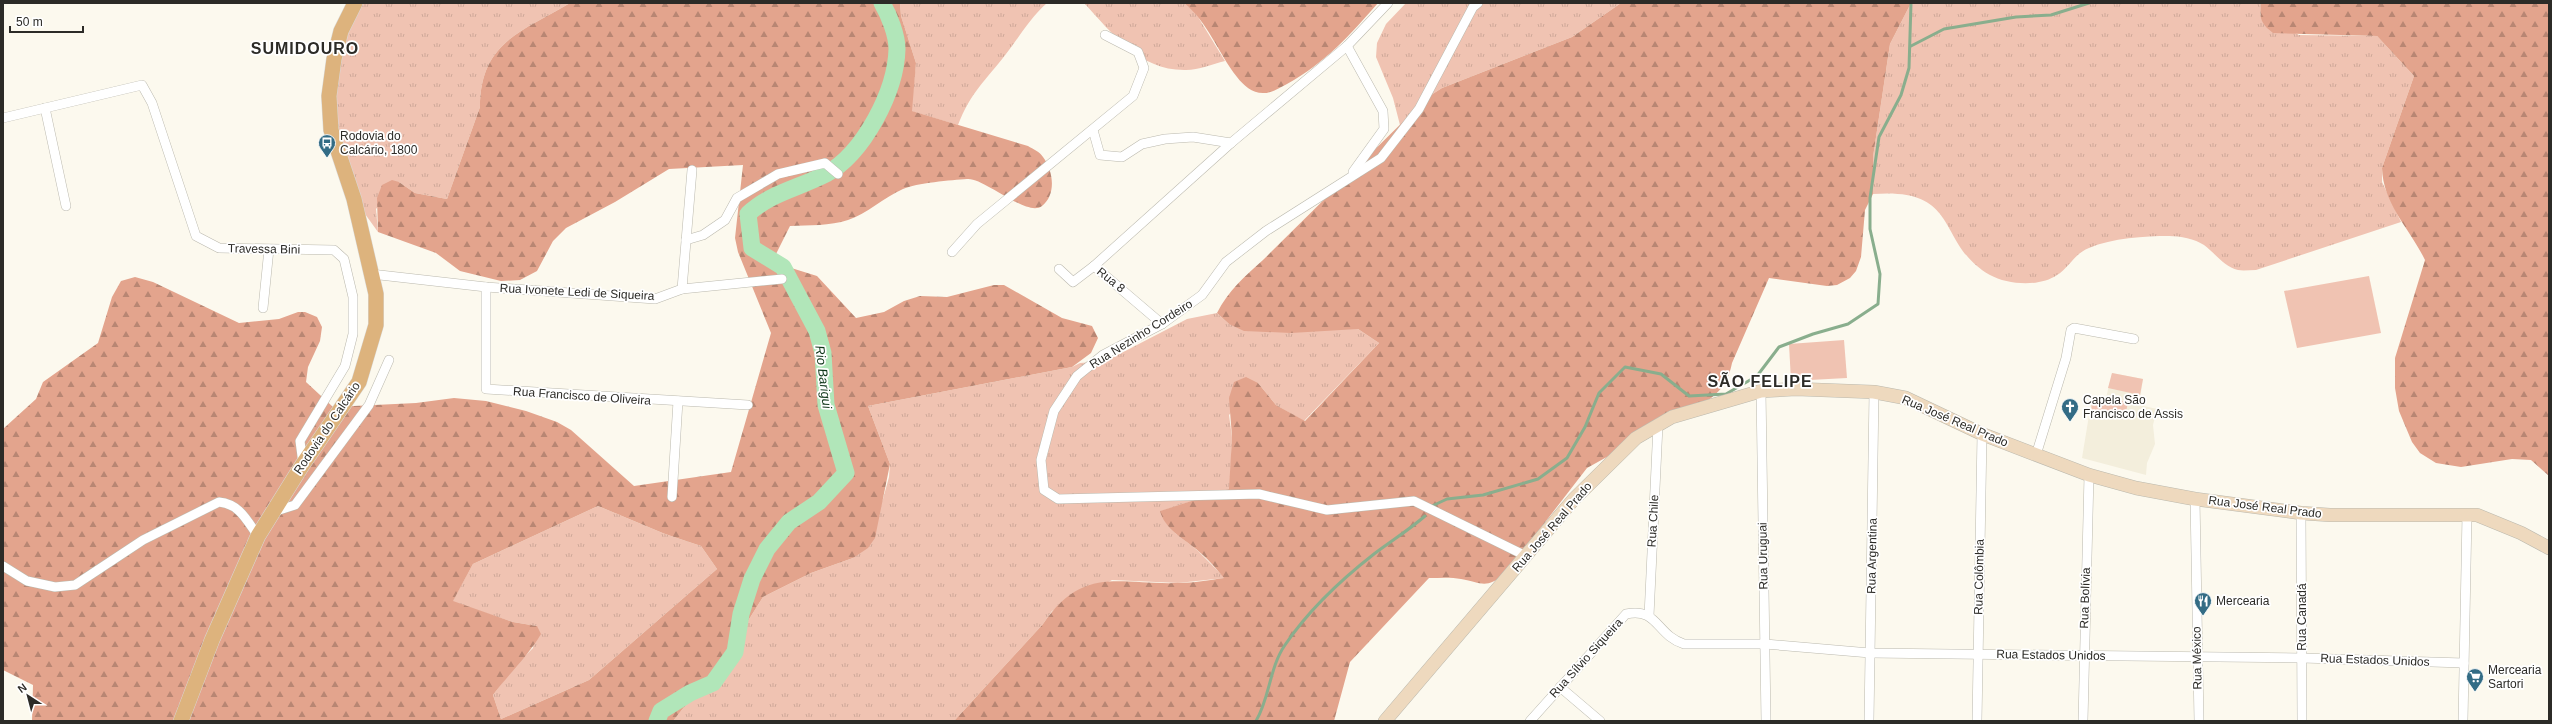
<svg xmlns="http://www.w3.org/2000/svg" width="2552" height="724" viewBox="0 0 2552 724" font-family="Arial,sans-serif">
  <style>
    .built { fill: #f3eedc }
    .grass { fill: url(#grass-tufts) }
    .forest { fill: url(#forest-firs); fill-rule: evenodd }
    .pitch { fill: #f0c3b2 }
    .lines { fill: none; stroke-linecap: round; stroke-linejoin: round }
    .stream { stroke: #89ae8d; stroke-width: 3 }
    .river { stroke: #b1e6b9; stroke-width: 17 }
    .street-casing { stroke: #bbb9ae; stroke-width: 10 }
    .secondary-casing { stroke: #bbb9ae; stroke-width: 14 }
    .primary-casing { stroke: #d9d9d8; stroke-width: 16 }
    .street { stroke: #fff; stroke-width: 9 }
    .secondary { stroke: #eed9be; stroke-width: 13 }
    .primary { stroke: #ddb37d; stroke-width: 15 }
    .labels { text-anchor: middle; stroke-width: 3.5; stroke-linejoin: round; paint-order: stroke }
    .poi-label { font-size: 12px; fill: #2c2b27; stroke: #fff; text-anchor: start }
    .street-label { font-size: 12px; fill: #2c2b27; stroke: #fff }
    .water-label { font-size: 13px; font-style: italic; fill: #0f3619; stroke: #fff }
    .district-label { font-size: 16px; font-weight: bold; letter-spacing: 1px; fill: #2c2b27; stroke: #fff }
  </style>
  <defs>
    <pattern id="grass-tufts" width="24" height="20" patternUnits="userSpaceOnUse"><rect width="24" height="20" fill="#f0c3b2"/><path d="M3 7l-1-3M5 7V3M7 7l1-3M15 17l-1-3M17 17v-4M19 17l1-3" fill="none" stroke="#cea899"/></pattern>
    <pattern id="forest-firs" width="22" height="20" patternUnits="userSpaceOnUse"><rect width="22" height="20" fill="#e3a48d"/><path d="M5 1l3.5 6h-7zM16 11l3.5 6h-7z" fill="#b88673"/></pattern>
  </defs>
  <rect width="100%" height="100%" fill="#fcf9ee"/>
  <path class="built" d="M 2112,373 L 2143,379 L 2139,405 L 2157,409 L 2153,425 L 2155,444 L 2147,463 L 2146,475 L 2082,458 L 2092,397 L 2106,398 Z"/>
  <g class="grass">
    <path d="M 362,3 L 570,3 C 524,31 480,41 480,107 L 447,199 L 415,193 L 399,182 L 376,209 L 378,232 L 360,207 L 334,121 L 341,46 Z"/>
    <path d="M 900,3 L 1047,3 C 1030,18 1020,36 1006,54 C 986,80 970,93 958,125 L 911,111 L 916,63 L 901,16 Z"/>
    <path d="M 1084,3 L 1184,3 L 1195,12 L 1225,61 C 1212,64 1199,70 1186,70 C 1140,71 1113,34 1084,3 Z"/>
    <path d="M 1406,3 L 1621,3 L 1572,37 L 1442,88 L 1428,97 L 1400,125 L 1393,98 L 1376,57 L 1377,43 L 1386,24 Z"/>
    <path d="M 1911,3 L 2261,3 L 2260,15 L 2299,35 L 2377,36 L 2414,76 L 2382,168 L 2382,182 L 2401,222 L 2256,270 C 2250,270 2243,271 2238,270 C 2224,267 2215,253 2204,245 C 2195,239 2180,236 2169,236 C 2145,236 2112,238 2089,248 C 2075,253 2069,268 2057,275 C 2040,287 2008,285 1990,275 C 1935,244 1963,187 1873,194 L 1873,157 L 1890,44 Z"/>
    <path d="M 1217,313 L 1229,324 L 1358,329 L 1379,343 L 1304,421 L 1276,405 L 1258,383 L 1229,415 L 1232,437 L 1230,489 L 1161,511 C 1166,531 1184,538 1198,551 C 1207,560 1216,569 1225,578 L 1178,583 L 1112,580 L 1052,611 L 1043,624 L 954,721 L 673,721 L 729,651 L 763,597 L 811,573 L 853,558 L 883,499 L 889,477 L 890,464 L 868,406 L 1072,367 L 1080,363 L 1106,361 L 1187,319 Z"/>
    <path d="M 598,506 L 665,534 L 701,546 L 717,569 L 589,680 L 501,719 L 493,695 L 514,667 L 533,648 L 537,626 L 513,622 L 452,602 L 473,564 Z"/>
  </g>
  <g class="forest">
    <path d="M 570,3 L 900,3 L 901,16 L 916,63 L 912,111 L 1028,146 C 1033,149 1040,152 1043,157 C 1053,170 1057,194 1042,206 C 1027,218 984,177 967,179 C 952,180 916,183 903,189 C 884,197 867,214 848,220 C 830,226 809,225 790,226 L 772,262 L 817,276 L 856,318 L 884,312 L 904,301 L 920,296 L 947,297 L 994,285 L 1004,285 L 1062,318 L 1092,326 L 1098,338 L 1091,353 L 1072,367 L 868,406 L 890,464 L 875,538 L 868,548 L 853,558 L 811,573 L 763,597 L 729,651 L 673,721 L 32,721 L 33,685 L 3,670 L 3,429 L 36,399 L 43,382 L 98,343 L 112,297 L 121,281 L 135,277 L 153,282 L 239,323 L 279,319 L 298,312 L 305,312 L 317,317 L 322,327 L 320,341 L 308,367 L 306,382 L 333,407 L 416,403 L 454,398 L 486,401 L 526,411 L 557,422 L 571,430 L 634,486 L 731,472 L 771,333 L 738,252 L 735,238 L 743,165 L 669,169 L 615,202 L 566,228 L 553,241 L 537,271 L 520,280 L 501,281 L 460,271 L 436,253 L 378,232 L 377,198 L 382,185 L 392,180 L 399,182 L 415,193 L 447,199 L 480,107 C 480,41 524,31 570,3 ZM 598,506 L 665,534 L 701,546 L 717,569 L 589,680 L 501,719 L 493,695 C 508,675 528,656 541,634 L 537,626 L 513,622 L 453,601 L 473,564 Z"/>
    <path d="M 1184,3 L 1378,3 C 1350,35 1325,63 1287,84 C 1281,87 1272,93 1265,93 C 1253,94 1244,86 1237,77 C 1218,53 1208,22 1184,3 Z"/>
    <path d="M 1621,3 L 1911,3 L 1890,44 L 1873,157 L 1873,194 L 1865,210 L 1861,257 L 1856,271 L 1850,278 L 1837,285 L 1827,286 L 1769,278 L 1732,363 C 1728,382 1722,390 1706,402 L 1587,468 L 1505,574 C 1486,589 1482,583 1461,579 C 1451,577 1440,578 1429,578 L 1350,662 L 1334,721 L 954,721 L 1043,624 C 1083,565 1119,585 1178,583 C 1194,583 1209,580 1224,578 C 1216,568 1206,557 1196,549 C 1181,537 1165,529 1160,511 L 1229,489 L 1232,437 L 1229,398 L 1234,382 L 1246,377 L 1258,383 L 1276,405 L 1305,421 L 1379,343 L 1358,329 L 1291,333 L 1244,331 L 1229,324 L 1217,313 C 1228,291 1245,276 1263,260 L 1428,97 L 1442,88 L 1572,37 Z"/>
    <path d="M 2261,3 L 2549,3 L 2549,476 L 2531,460 L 2512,459 L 2461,467 L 2436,463 L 2420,453 L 2412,442 L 2399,411 L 2395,388 L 2395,358 L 2425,260 C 2410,229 2383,204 2382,168 L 2414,76 L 2377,36 L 2273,33 C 2261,24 2259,18 2261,3 Z"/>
  </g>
  <g class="pitch">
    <path d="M 2369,276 L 2381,333 L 2297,348 L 2284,291 Z"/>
    <path d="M 1844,340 L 1847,378 L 1791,381 L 1789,344 Z"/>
    <path d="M 2112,373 L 2143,379 L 2140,395 L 2108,388 Z"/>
    <path d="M 2093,396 L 2128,402 L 2125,417 L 2091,410 Z"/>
  </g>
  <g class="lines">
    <g class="stream">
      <path d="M 1911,46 L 1944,29 L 2016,17 L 2051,15 L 2089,3"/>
      <path d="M 1432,506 L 1447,499 L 1483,495 L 1538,479 L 1567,458 L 1585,427 L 1599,393 L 1625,367 L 1661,374 L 1689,396 L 1726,394 L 1757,376 L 1779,347 L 1813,334 L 1848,324 L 1878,304 L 1880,274 L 1870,229 L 1870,198 L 1879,137 L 1901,95 L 1909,68 L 1911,3"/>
      <path d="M 1256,721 C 1270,698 1269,668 1285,645 C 1308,611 1342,579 1374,554 C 1391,541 1409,530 1425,516"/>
    </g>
    <path class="river" d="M 657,721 L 661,711 L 690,693 L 713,683 L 735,652 L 741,614 L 752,579 L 767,549 L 789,522 L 819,502 L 846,473 L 826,405 L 823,353 L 817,331 L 783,267 L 752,248 L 748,214 C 770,193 799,188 826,174 C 864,153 896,91 897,49 C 897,35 889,15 882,3"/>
    <g class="street-casing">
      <g id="street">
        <path d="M 1478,3 L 1473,7 L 1419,109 L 1381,158 L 1266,231 L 1226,262 L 1202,295 L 1162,324 L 1103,355 L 1077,376 L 1054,411 L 1041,460 L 1044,490 L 1058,499 L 1259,494 L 1327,510 L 1414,501 L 1526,556"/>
        <path d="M 1347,46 L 1383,111 L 1384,129 L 1353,172"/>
        <path d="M 45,108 L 66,206"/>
        <path d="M 3,118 L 142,85 L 152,103 L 196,236 L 219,248 L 334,250 L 344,259 L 353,297 L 353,334 L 345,366 L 300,441 L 303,464"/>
        <path d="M 1093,130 L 1100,155 L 1122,157 L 1142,144 L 1165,139 L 1193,137 L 1231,143"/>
        <path d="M 686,240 L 703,235 L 725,220 L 737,198 L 778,174 L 825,163 L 838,174"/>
        <path d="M 952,252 L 977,224 L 1133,96 L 1144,68 L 1138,52 L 1105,35"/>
        <path d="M 1094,266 L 1162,324"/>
        <path d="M 1059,269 L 1073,282 L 1094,266 L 1231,143 L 1347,46 L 1388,3"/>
        <path d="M 371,274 L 486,287 L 655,299 L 682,289 L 782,279"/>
        <path d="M 486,287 L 486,389 L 748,405"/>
        <path d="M 682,289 L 692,170"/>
        <path d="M 263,308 L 269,249"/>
        <path d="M 1761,391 L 1766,721"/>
        <path d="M 2036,455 L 2066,358 L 2071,330 L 2074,328 L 2134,339"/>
        <path d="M 672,497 L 678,401"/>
        <path d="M 2195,499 L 2199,721"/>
        <path d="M 273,512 L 295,505 L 369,405 L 389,360"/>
        <path d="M 2301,513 L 2302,721"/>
        <path d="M 3,566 L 27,581 L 55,587 L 75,585 L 143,540 L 219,502 C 240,504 247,521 258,536"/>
        <path d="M 1649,616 L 1658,425"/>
        <path d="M 1560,687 L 1600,721"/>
        <path d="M 1530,721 L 1626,614 C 1658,607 1656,635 1684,644 L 1765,644 L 1870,653 L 2302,658 L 2464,663"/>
        <path d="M 1869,721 L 1874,392"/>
        <path d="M 1977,721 L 1982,434"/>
        <path d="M 2083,721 L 2089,475"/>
        <path d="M 2463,721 L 2467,514"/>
      </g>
    </g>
    <g class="secondary-casing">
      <path id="secondary" d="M 1385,721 L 1574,499 L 1636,438 L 1672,417 L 1761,391 L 1796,389 L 1874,392 L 1906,398 L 1982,434 L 2089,475 L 2136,488 L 2195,499 L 2301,513 L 2330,515 L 2477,515 L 2521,533 L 2549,548"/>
    </g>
    <g class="primary-casing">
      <path id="primary" d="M 181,721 L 212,640 L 258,536 L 303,464 L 359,382 L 376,325 L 376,294 L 354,199 L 331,130 L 329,96 L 334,59 L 341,31 L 355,3"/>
    </g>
    <use href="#street" class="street"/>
    <use href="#secondary" class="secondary"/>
    <use href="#primary" class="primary"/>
  </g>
  <defs>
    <g id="bus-pin" transform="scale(0.9)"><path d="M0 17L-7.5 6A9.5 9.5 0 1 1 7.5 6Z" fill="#336c85" stroke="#fff"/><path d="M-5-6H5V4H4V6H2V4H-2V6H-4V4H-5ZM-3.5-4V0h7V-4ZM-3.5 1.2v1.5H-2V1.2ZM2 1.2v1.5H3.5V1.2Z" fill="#fff"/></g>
    <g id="church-pin" transform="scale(0.9)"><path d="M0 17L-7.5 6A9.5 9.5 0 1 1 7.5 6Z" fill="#336c85" stroke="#fff"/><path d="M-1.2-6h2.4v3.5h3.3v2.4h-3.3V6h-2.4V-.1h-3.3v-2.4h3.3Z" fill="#fff"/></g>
    <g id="restaurant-pin" transform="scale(0.9)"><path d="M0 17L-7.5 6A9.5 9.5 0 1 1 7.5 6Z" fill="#336c85" stroke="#fff"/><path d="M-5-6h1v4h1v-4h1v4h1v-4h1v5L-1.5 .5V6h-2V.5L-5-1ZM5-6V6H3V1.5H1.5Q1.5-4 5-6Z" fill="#fff"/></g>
    <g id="supermarket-pin" transform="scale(0.9)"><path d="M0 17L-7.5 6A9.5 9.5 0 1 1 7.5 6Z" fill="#336c85" stroke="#fff"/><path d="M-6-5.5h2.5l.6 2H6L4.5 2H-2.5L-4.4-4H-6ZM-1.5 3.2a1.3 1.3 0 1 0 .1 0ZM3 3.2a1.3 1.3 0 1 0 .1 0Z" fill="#fff"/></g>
  </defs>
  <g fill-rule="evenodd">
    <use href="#bus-pin" x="327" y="143"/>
    <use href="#church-pin" x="2070" y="407"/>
    <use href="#restaurant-pin" x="2203" y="601"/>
    <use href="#supermarket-pin" x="2475" y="677"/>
  </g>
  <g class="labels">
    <g class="poi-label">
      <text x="340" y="140">Rodovia do<tspan x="340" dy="14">Calcário, 1800</tspan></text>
      <text x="2083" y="404">Capela São<tspan x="2083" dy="14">Francisco de Assis</tspan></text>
      <text x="2216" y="605">Mercearia</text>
      <text x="2488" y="674">Mercearia<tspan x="2488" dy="14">Sartori</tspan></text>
    </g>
    <g class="street-label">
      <text transform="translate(264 249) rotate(1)" y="4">Travessa Bini</text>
      <text transform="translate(1111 280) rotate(39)" y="4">Rua 8</text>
      <text transform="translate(577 292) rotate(3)" y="4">Rua Ivonete Ledi de Siqueira</text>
      <text transform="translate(1141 334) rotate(-32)" y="4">Rua Nezinho Cordeiro</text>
      <text transform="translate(582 396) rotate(4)" y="4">Rua Francisco de Oliveira</text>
      <text transform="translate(1955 421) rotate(23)" y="4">Rua José Real Prado</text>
      <text transform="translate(327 428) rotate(-56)" y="4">Rodovia do Calcário</text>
      <text transform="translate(2265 507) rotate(7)" y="4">Rua José Real Prado</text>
      <text transform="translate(1653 521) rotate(-87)" y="4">Rua Chile</text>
      <text transform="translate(1552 527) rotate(-49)" y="4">Rua José Real Prado</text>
      <text transform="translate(1763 556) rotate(-91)" y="4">Rua Uruguai</text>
      <text transform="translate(1872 556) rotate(-89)" y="4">Rua Argentina</text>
      <text transform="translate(1979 577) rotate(-89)" y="4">Rua Colômbia</text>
      <text transform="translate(2085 598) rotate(-88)" y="4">Rua Bolívia</text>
      <text transform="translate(2302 617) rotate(-90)" y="4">Rua Canadá</text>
      <text transform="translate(2051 655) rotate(1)" y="4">Rua Estados Unidos</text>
      <text transform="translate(1586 658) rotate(-48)" y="4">Rua Sílvio Siqueira</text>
      <text transform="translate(2197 658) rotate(-91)" y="4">Rua México</text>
      <text transform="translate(2375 660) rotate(2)" y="4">Rua Estados Unidos</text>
    </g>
    <g class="water-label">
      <text transform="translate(824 377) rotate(83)" y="5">Rio Barigui</text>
    </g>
    <g class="district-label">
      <text x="305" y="54">SUMIDOURO</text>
      <text x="1760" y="387">SÃO FELIPE</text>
    </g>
  </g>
  <rect width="2552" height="724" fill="none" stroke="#2c2b27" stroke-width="8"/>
  <g transform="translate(28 696) rotate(324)" stroke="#ffffff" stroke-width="3" paint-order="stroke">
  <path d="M0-3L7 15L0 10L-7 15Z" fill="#2c2b27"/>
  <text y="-6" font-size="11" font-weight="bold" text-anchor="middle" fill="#2c2b27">N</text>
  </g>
  <path d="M10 26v6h73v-6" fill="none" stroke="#2c2b27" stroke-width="2"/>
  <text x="16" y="26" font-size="12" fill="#2c2b27" stroke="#ffffff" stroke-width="3" paint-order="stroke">50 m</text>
</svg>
